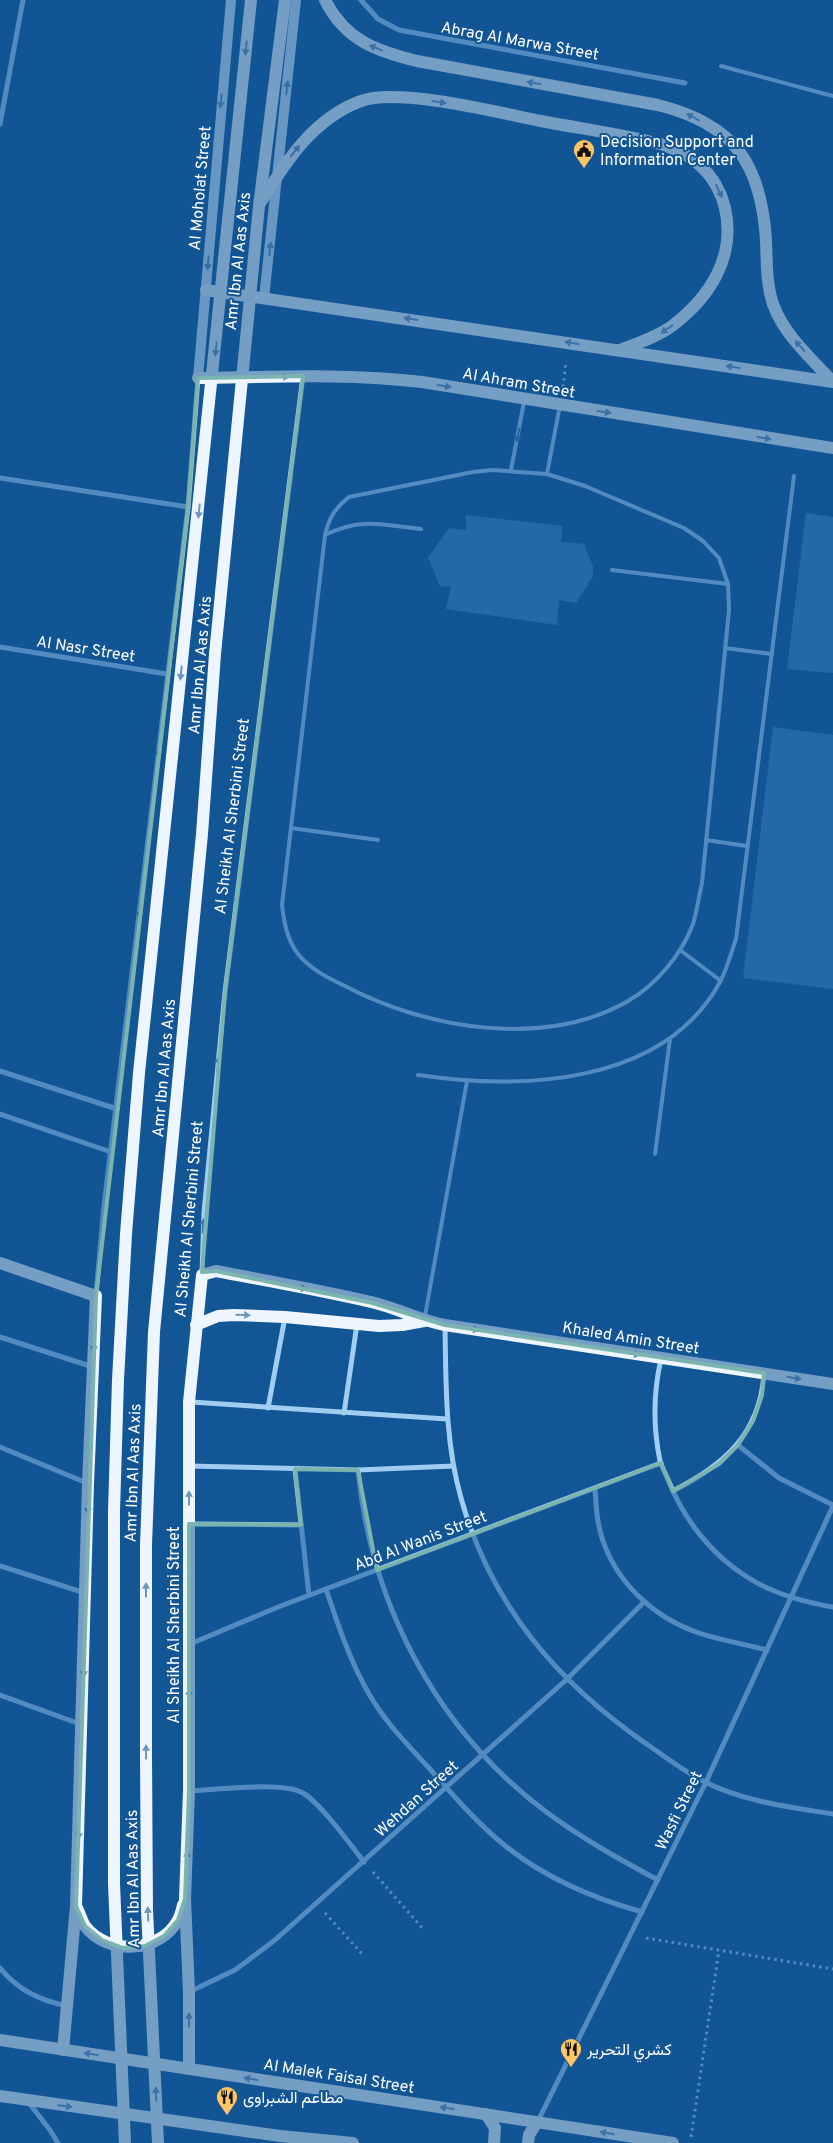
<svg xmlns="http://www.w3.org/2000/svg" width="833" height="2143" viewBox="0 0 833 2143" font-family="Overpass,Vazirmatn,sans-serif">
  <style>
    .building { fill: #3a7fbd }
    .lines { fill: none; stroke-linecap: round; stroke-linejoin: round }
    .path { stroke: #a1cdf3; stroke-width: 3; stroke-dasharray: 2.5 4; stroke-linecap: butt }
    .lane { stroke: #a1cdf3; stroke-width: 4 }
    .street { stroke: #a1cdf3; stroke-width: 5 }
    .secondary { stroke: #d0e7fd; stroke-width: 10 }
    .primary { stroke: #edf5ff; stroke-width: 12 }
    .primary-bridge { stroke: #edf5ff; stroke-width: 12 }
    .oneway { fill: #6a96bf }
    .oneway2 { fill: #5e90bf }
    .oneway3 { fill: #3d7ab1 }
    .marked { fill: none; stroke: #7bb4af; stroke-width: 4; stroke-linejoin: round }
    .labels { text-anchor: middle; stroke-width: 4; stroke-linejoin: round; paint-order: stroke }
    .street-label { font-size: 16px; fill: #fff; stroke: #125695 }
    .poi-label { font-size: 16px; fill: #fff; stroke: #125695; text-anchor: start }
  </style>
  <rect width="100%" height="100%" fill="#125695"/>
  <g class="building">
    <path d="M 806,513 L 833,517 L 833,673 L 787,669 Z"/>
    <path d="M 466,515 L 563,526 L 561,542 L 584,544 L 593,567 L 593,576 L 576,603 L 559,600 L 557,625 L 446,609 L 451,587 L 440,586 L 428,558 L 449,528 L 466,530 Z"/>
    <path d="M 773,727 L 833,735 L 833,989 L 743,978 Z"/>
  </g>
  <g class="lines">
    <g class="path">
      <path d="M 563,387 L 566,361"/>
      <path d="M 373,1872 L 424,1930"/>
      <path d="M 325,1913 L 364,1956"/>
      <path d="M 646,1938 L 833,1969"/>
      <path d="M 691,2137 L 719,1950"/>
    </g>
    <g class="lane">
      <path d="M 721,66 L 833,96"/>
      <path d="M 492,470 L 547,474 L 585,486 L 684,528 L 703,541 L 719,558 L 728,584 L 729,610 L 702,883 C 699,896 697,911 693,924 C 682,954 656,985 628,1001 C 545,1049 426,1029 345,986 C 328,978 310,969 298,954 C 287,940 284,922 282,905 L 325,535 C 329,518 335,508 349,497 L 473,472 Z"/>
      <path d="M 511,470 L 524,402"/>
      <path d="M 547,474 L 560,405"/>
      <path d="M 325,535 C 360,517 384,525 421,529"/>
      <path d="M 612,570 L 728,584"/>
      <path d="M 725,648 L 772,654"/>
      <path d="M 291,828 L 378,840"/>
      <path d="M 706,840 L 747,846"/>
      <path d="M 680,950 L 721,981"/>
      <path d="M 418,1075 C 521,1090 663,1086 720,982 C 727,969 731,953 736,939 L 794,476"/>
      <path d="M 655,1154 L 670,1039"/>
      <path d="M 425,1316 L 467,1081"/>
    </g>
    <g class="street">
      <path d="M 361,0 L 378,19 L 399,30 L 685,83"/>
      <path d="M 0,124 L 23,0"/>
      <path d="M 0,478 L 188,507"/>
      <path d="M 0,647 L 167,674"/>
      <path d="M 0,1071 L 117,1109"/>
      <path d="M 0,1114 L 111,1152"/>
      <path d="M 202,1274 L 204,1212 L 225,992 L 303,376"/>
      <path d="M 96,1294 L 104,1206 L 188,507 L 198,378"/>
      <path d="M 445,1326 C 446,1384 445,1442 461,1498 C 491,1606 558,1683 648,1745 C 667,1758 685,1772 705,1782 C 745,1802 790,1807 833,1814"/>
      <path d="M 0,1337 L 93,1367"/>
      <path d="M 661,1359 C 653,1394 653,1427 660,1461 C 662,1468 666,1475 669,1482 C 685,1521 712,1555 747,1577 C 772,1593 804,1602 833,1607"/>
      <path d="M 191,1402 L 447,1419"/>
      <path d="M 268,1408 L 285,1317"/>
      <path d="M 344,1413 L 357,1324"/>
      <path d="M 738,1445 L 779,1478 L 833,1505"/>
      <path d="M 0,1447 L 87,1483"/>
      <path d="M 189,1466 L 358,1470 L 453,1466"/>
      <path d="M 295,1469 L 309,1595"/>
      <path d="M 358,1470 C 371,1604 436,1729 545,1811 C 581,1838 619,1859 658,1880"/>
      <path d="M 595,1488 C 596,1506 597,1524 603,1541 C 618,1584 654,1617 696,1632 C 719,1640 744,1644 767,1650"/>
      <path d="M 673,1491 C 724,1465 759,1435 764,1375"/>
      <path d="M 189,1524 L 301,1525"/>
      <path d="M 0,1566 L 85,1593"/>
      <path d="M 326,1589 C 338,1625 350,1661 369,1694 C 385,1722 408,1745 429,1768 C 452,1794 476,1822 503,1844 C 544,1878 592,1898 642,1912"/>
      <path d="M 190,1644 L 278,1607 L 661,1463"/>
      <path d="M 0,1695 L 80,1724"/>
      <path d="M 189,1791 C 215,1790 282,1781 303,1793 C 321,1804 350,1844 364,1862"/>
      <path d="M 0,1968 C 18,1990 39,2000 67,2006"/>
      <path d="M 191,1991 L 235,1970 L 275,1940 L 566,1680 L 644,1602"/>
      <path d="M 29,2103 L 50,2130 L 58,2143"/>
      <path d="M 538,2121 L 706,1782 L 833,1506"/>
    </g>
    <g class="secondary">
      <path d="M 264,298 L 296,0"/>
      <path d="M 198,378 L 231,0"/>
    </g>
    <g class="primary">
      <path d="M 325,0 C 345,40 376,51 417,61 L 658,105 C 734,124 761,163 766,240 C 767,262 766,283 773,304 C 784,335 811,358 833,382"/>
      <path d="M 206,290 L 833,382"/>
      <path d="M 198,378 C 273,377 347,373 422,382 L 833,448"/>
      <path d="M 0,1263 L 96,1296 L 88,1484 L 76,1906 L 63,2050"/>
      <path d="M 196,1325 L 218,1316 L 234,1315 L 285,1317 L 379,1326 L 402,1325 L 424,1321"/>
      <path d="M 77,1908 C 80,1914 82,1921 85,1926 C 108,1956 160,1953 178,1920 C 181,1915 182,1909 183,1905"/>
      <path d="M 0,2040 L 673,2143"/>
      <path d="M 189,2069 L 189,1992 L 185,1899 L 189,1791 L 189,1402 L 202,1275 L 216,1271 C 268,1281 320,1290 371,1302 C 397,1308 419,1320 445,1325 L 833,1384"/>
      <path d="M 0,2096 L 280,2136 L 353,2143"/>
      <path d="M 486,2114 L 495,2128 L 494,2143"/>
      <path d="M 528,2143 L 529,2135 L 537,2122"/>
    </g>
    <g class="primary-bridge">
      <path d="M 261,202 C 286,161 314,118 361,101 C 398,87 500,113 541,121 C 582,129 624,134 664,145 C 673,149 684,153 692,159 C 709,171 720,188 725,208 C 736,257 710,297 672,326 C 657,337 638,343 620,350"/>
      <path d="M 125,2143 L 114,1884 L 114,1511 L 118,1380 L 126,1234 L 139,1073 L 251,0"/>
      <path d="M 158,2143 L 147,1910 L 146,1756 L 146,1545 L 154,1332 L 202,834 L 215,654 L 259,206 L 285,0"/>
    </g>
  </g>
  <defs><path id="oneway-solid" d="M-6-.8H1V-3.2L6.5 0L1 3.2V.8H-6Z" transform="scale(1.25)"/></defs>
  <g class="oneway">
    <use href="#oneway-solid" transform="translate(246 48) rotate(96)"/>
    <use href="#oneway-solid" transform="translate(376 48) rotate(-157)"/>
    <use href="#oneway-solid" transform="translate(534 83) rotate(-170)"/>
    <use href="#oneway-solid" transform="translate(439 102) rotate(10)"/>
    <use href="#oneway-solid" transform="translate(693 117) rotate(-152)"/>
    <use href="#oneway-solid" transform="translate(295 151) rotate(-51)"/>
    <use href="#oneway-solid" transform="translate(719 191) rotate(64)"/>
    <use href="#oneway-solid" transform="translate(411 319) rotate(-172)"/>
    <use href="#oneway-solid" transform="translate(667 329) rotate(145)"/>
    <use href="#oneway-solid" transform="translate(572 343) rotate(-171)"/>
    <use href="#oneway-solid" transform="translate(800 346) rotate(-132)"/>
    <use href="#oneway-solid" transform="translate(216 349) rotate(96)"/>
    <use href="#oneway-solid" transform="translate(733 367) rotate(-172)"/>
    <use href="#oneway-solid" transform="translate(282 377) rotate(-1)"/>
    <use href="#oneway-solid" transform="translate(444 386) rotate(10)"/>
    <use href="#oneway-solid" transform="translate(604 412) rotate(9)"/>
    <use href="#oneway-solid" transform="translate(764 438) rotate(9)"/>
    <use href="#oneway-solid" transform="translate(199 511) rotate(96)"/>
    <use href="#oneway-solid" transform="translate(181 673) rotate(96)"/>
    <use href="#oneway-solid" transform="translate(300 1288) rotate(11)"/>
    <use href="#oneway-solid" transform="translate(243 1315) rotate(1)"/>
    <use href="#oneway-solid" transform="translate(472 1329) rotate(9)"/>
    <use href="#oneway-solid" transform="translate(94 1345) rotate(92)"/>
    <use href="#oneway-solid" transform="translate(633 1354) rotate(9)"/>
    <use href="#oneway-solid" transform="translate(794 1378) rotate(9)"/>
    <use href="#oneway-solid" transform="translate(189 1498) rotate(-90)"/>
    <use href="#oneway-solid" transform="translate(88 1507) rotate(92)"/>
    <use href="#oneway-solid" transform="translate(146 1590) rotate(-90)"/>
    <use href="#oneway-solid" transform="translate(84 1670) rotate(91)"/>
    <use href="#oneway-solid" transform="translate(189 1696) rotate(-90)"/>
    <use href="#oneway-solid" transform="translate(146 1752) rotate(-90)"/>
    <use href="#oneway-solid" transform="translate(79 1832) rotate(92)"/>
    <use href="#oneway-solid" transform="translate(187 1858) rotate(-88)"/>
    <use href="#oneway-solid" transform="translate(148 1914) rotate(-92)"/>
    <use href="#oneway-solid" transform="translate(189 2020) rotate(-90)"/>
    <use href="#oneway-solid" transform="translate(91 2054) rotate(-171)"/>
    <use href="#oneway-solid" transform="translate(251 2079) rotate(-171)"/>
    <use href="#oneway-solid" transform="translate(156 2094) rotate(-93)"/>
    <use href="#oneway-solid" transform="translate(65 2106) rotate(8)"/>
    <use href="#oneway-solid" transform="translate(447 2108) rotate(-171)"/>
    <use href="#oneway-solid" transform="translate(607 2133) rotate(-171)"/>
  </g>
  <g class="oneway2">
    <use href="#oneway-solid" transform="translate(287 88) rotate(-84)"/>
    <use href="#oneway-solid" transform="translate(221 101) rotate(95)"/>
    <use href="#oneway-solid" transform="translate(270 249) rotate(-84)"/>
    <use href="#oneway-solid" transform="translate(208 263) rotate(95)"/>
  </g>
  <g class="oneway3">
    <use href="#oneway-solid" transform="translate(194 427) rotate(95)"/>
    <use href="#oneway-solid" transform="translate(518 435) rotate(101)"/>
    <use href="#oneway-solid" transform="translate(178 588) rotate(97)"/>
    <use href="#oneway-solid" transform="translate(257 741) rotate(-83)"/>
    <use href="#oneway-solid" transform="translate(159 750) rotate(97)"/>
    <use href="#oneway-solid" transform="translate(236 903) rotate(-83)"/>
    <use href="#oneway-solid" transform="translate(140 911) rotate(97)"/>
    <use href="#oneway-solid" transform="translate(218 1064) rotate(-85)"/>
    <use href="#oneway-solid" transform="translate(203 1226) rotate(-86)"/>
  </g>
  <path d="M0 0H833V2143H0ZM 303,376 L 225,992 L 202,1272 L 216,1271 L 373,1303 L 445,1325 L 764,1373 L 762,1395 L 753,1421 L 738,1445 L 719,1464 L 673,1491 L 661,1463 L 377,1570 L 358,1470 L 295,1469 L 301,1525 L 189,1524 L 189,1791 L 185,1899 L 178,1920 L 164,1936 L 145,1946 L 123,1948 L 102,1940 L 85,1926 L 76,1906 L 96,1296 L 188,507 L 198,378 Z" fill="#125695" fill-opacity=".55" fill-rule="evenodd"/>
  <path class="marked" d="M 303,376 L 225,992 L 202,1272 L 216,1271 L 373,1303 L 445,1325 L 764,1373 L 762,1395 L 753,1421 L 738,1445 L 719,1464 L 673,1491 L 661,1463 L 377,1570 L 358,1470 L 295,1469 L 301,1525 L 189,1524 L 189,1791 L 185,1899 L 178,1920 L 164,1936 L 145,1946 L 123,1948 L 102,1940 L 85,1926 L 76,1906 L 96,1296 L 188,507 L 198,378 Z"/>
  <defs>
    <g id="civic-pin" transform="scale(1.125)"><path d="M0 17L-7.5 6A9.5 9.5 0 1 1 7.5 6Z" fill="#ffc563" stroke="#125695"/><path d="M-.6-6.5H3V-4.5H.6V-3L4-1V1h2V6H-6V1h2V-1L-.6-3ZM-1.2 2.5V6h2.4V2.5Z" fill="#111"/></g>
    <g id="restaurant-pin" transform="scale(1.125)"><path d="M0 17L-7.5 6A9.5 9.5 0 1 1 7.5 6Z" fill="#ffc563" stroke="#125695"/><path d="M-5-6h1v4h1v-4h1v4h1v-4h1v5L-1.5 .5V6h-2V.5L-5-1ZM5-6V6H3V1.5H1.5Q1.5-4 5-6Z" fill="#111"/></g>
  </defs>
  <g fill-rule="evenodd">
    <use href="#civic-pin" x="584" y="150"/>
    <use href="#restaurant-pin" x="571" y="2049"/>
    <use href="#restaurant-pin" x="227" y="2097"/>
  </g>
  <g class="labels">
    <g class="street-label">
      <text transform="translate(520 40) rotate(10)" y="6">Abrag Al Marwa Street</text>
      <text transform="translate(199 188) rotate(-85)" y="6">Al Moholat Street</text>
      <text transform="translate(237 261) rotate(-84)" y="6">Amr Ibn Al Aas Axis</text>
      <text transform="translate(519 382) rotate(10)" y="6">Al Ahram Street</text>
      <text transform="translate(86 648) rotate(9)" y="6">Al Nasr Street</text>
      <text transform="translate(199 665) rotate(-85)" y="6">Amr Ibn Al Aas Axis</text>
      <text transform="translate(231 816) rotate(-83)" y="6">Al Sheikh Al Sherbini Street</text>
      <text transform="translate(163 1068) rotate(-85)" y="6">Amr Ibn Al Aas Axis</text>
      <text transform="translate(188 1219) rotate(-85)" y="6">Al Sheikh Al Sherbini Street</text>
      <text transform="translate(631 1337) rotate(9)" y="6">Khaled Amin Street</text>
      <text transform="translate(132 1473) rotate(-88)" y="6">Amr Ibn Al Aas Axis</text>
      <text transform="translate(420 1540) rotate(-21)" y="6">Abd Al Wanis Street</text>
      <text transform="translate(173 1625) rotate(-90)" y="6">Al Sheikh Al Sherbini Street</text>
      <text transform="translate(416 1798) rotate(-42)" y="6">Wehdan Street</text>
      <text transform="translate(678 1810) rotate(-64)" y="6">Wasfi Street</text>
      <text transform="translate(132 1879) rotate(-91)" y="6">Amr Ibn Al Aas Axis</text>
      <text transform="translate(339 2075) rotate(9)" y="6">Al Malek Faisal Street</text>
    </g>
    <g class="poi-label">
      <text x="600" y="147">Decision Support and<tspan x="600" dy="18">Information Center</tspan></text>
      <text x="587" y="2055">كشري التحرير</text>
      <text x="243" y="2103">مطاعم الشبراوى</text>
    </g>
  </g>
</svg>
